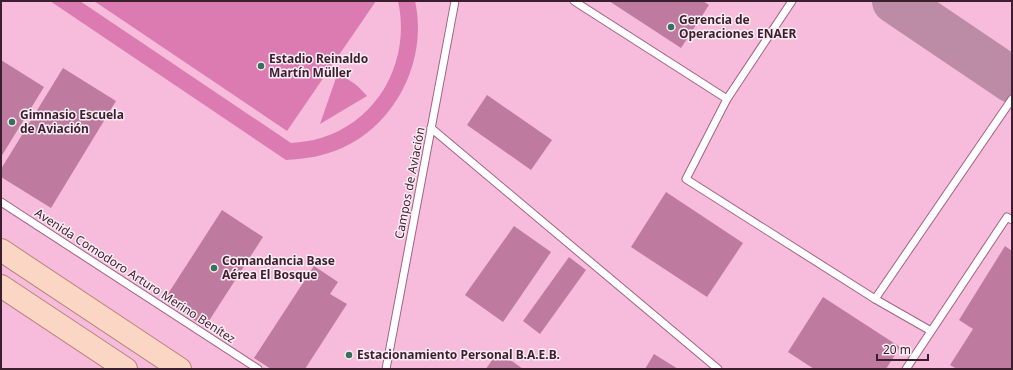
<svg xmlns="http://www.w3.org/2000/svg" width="1013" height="370" viewBox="0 0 1013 370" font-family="'Noto Sans',sans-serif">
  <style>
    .green { fill: #db7bb2 }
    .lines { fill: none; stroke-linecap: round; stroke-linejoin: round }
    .taxiway { stroke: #bc8ba6; stroke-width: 46 }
    .building { fill: #bf7aa0 }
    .lane-casing { stroke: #a36187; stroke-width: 9 }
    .primary-casing { stroke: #b68477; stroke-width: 24 }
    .lane { stroke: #fff; stroke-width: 7 }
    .primary { stroke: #fbd6c5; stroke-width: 22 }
    .poi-dot { fill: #37715a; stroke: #fbecf4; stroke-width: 1.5 }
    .labels { text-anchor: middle; stroke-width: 3; stroke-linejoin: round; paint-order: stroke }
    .poi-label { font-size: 12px; font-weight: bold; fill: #3b1f2f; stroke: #fbecf4; text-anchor: start }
    .street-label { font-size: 12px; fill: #3b1f2f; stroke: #fbecf4 }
  </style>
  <rect width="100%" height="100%" fill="#f7bcdb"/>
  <g class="green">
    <path d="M 50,1 L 80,1 L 291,143 C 301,142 311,141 321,138 C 380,120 411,59 398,1 L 415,1 C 428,59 397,123 342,148 C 324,156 306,159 286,160 Z"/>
    <path d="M 94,1 L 376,1 L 287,131 Z"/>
    <path d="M 337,75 C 352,80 357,85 367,96 L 320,124 Z"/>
  </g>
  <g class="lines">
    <path class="taxiway" d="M 895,1 L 1012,80"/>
  </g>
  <g class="building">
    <path d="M 609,1 L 703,1 L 709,5 L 681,48 Z"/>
    <path d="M 1,60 L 44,87 L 1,157 Z"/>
    <path d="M 63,68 L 116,101 L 51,208 L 1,177 L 1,169 Z"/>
    <path d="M 487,95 L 552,140 L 531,170 L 467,125 Z"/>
    <path d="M 666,192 L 743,243 L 707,297 L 631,247 Z"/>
    <path d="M 222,210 L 263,237 L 205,327 L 164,300 Z"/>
    <path d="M 514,226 L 551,252 L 503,322 L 465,295 Z"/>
    <path d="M 1005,246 L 1012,251 L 1012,369 L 957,369 L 950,365 L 973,329 L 959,320 Z"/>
    <path d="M 569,257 L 586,270 L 540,334 L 523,321 Z"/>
    <path d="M 314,266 L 338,282 L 330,294 L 347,304 L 305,369 L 271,369 L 254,358 Z"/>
    <path d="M 823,297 L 900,347 L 886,369 L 814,369 L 788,352 Z"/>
    <path d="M 498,351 L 523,369 L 486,369 Z"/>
    <path d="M 654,354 L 678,369 L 645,369 Z"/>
  </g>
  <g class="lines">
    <g class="lane-casing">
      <g id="lane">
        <path d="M 574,1 L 727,99"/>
        <path d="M 792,1 L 727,99 L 686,179 L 875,299 L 931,331"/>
        <path d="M 431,128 L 718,369"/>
        <path d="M 1,202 L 258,369"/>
        <path d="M 875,299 L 1012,99"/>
        <path d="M 386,369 L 455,1"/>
        <path d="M 906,369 L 1007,217 L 1012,220"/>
      </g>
    </g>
    <g class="primary-casing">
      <g id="primary">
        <path d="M 1,250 L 180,369"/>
        <path d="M 1,286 L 126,369"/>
      </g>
    </g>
    <use href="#lane" class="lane"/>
    <use href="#primary" class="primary"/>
  </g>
  <g class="poi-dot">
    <circle cx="671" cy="27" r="4"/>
    <circle cx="261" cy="66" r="4"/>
    <circle cx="12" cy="122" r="4"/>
    <circle cx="214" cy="268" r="4"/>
    <circle cx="349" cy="355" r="4"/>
  </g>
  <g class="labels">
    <g class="poi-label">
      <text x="679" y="24">Gerencia de<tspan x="679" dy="14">Operaciones ENAER</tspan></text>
      <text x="269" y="63">Estadio Reinaldo<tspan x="269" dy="14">Martín Müller</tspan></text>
      <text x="20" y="119">Gimnasio Escuela<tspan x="20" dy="14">de Aviación</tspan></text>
      <text x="222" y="265">Comandancia Base<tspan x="222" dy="14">Aérea El Bosque</tspan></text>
      <text x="357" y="359">Estacionamiento Personal B.A.E.B.</text>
    </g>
    <g class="street-label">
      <text transform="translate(410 183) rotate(-79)" y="4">Campos de Aviación</text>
      <text transform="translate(135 276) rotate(33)" y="4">Avenida Comodoro Arturo Merino Benítez</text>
    </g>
  </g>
  <rect width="1013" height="370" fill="none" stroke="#3b1f2f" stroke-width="4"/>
  <path d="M877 354v6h51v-6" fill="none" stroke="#3b1f2f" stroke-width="2"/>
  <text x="883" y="354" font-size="12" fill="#3b1f2f" stroke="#fbecf4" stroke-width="3" paint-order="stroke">20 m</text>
</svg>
